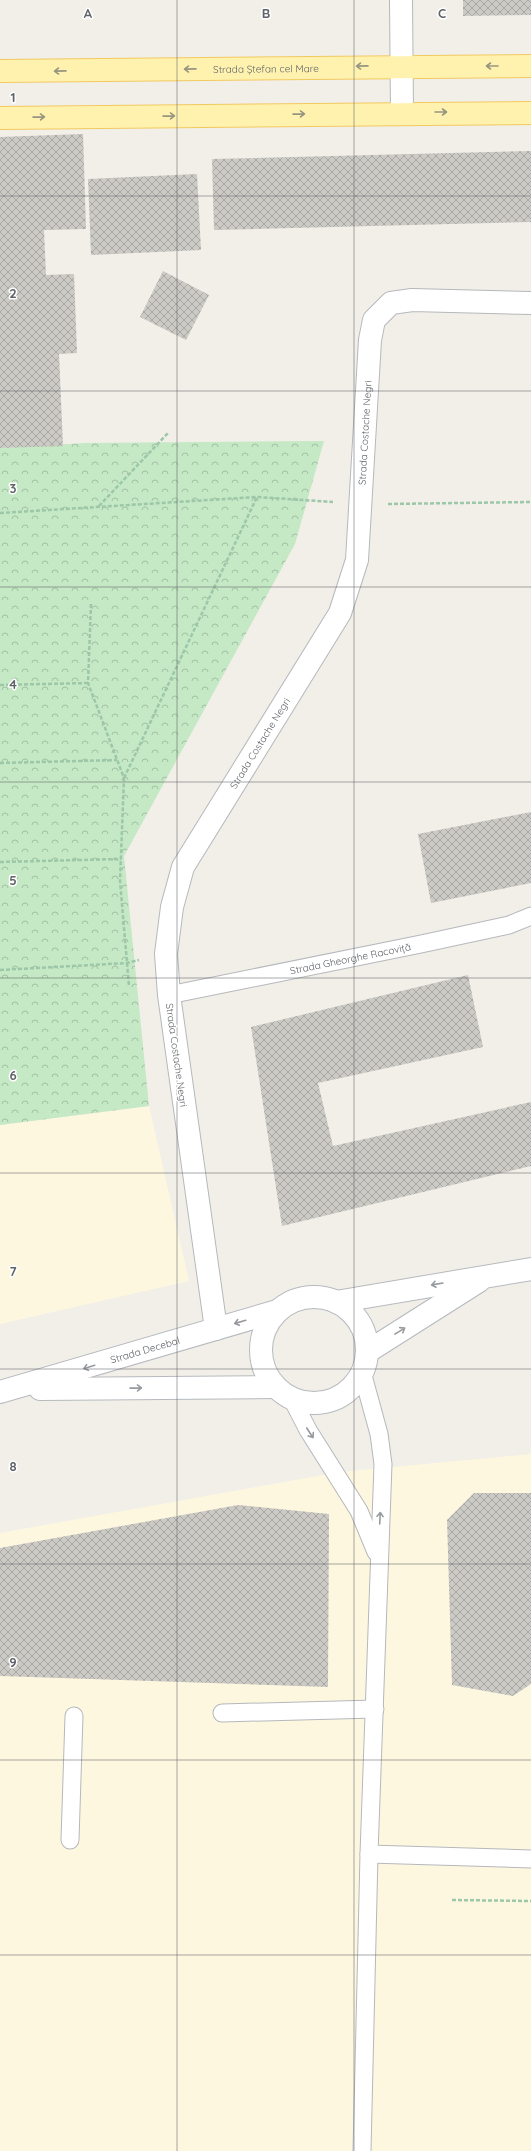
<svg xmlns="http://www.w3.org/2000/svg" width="531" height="2151" viewBox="0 0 531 2151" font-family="Quicksand,sans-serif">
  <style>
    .commercial { fill: #fef7e0 }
    .park { fill: url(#park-crowns) }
    .building { fill: url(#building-cross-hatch) }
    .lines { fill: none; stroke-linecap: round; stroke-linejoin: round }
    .lane-casing { stroke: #b5b8bc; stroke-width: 19 }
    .street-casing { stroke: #b5b8bc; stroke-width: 24 }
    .secondary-casing { stroke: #b6babf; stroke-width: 24 }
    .primary-casing { stroke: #f2c960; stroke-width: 24 }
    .path { stroke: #9cc7a9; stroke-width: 2.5; stroke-dasharray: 4 2; stroke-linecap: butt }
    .lane { stroke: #fff; stroke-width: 17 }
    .street { stroke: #fff; stroke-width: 22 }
    .secondary { stroke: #fff; stroke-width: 22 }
    .primary { stroke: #fff2af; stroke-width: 22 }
    .oneway { stroke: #979581 }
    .oneway2 { stroke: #979a9d }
    .grid { fill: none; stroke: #5f6368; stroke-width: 1; stroke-opacity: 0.55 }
    .labels { text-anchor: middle; stroke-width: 3; stroke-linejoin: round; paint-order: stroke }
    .street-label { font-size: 10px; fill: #5f6368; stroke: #fff }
    .grid-label { font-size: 13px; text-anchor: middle; font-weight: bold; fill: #5f6368; stroke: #fff; stroke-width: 3; stroke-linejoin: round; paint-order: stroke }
  </style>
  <defs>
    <pattern id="park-crowns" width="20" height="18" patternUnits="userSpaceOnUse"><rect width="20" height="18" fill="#c5e8c5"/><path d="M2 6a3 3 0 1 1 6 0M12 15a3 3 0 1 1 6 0" fill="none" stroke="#a3c0a4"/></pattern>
    <pattern id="building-cross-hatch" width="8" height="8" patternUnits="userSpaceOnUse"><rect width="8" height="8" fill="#cccac5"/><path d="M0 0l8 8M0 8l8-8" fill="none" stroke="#a9a8a4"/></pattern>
  </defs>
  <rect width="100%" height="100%" fill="#f1efe8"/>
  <g class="commercial">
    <path d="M 149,1106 L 189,1281 L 0,1324 L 0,1125 Z"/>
    <path d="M 531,1454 L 531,2151 L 0,2151 L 0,1533 L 340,1472 Z"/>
  </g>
  <path class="park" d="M 324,441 L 295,544 L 124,856 L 149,1106 L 0,1125 L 0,448 L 86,443 Z"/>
  <g class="building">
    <path d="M 463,0 L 531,0 L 531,15 L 463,16 Z"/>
    <path d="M 83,134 L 86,229 L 44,230 L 46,275 L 74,274 L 77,353 L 59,354 L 63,446 L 0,448 L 0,137 Z"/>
    <path d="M 531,151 L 531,222 L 214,230 L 212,159 Z"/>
    <path d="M 197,174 L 201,250 L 91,255 L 88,179 Z"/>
    <path d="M 163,271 L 209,295 L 186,340 L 140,317 Z"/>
    <path d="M 531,812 L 531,883 L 431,903 L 418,834 Z"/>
    <path d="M 468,975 L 483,1047 L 318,1083 L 333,1146 L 531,1102 L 531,1166 L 282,1226 L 251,1027 Z"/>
    <path d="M 474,1493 L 531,1493 L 531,1684 L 513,1696 L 452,1685 L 447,1520 Z"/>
    <path d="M 238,1505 L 329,1514 L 328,1687 L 0,1676 L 0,1548 Z"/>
  </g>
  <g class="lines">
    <g class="lane-casing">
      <g id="lane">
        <path id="s1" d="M 169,995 L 421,944 L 509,925 L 531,916"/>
        <path d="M 292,1399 L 308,1430 L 359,1511 L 376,1552"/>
        <path d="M 222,1713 L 375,1709"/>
        <path d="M 70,1840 L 74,1716"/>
        <path d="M 369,1854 L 531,1859"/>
        <path d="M 362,2151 L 369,1854 L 383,1464 L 379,1434 L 362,1372"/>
      </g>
    </g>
    <g class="street-casing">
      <g id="street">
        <path d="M 401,0 L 402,112"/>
        <path id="s2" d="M 216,1329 L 169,995 L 166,954 L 172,907 L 183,867 L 340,613 L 357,560 L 370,340 L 374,320 L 391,303 L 412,300 L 531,303"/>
      </g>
    </g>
    <g class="secondary-casing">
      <g id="secondary">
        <circle cx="314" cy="1350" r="53"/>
        <path d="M 336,1302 L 531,1269"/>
        <path d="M 367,1352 L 479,1281"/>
        <path d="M 40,1389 L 275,1387"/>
        <path id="s3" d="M 0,1392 L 277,1311"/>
      </g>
    </g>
    <g class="primary-casing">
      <g id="primary">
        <path id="s4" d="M 0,71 L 531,66"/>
        <path d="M 0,118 L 531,113"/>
      </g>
    </g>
    <g class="path">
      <path d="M 388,504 L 531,502"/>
      <path d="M 99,506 L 168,433"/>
      <path d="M 0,513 L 257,497 L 333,502"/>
      <path d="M 91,604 L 88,683 L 124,778 L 120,881 L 129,986"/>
      <path d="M 0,685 L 88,683"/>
      <path d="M 0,763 L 117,760"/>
      <path d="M 124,778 L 257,497"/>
      <path d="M 0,862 L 121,859"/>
      <path d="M 0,970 L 127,963 L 139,960"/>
      <path d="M 452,1900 L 531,1901"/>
    </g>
    <use href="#lane" class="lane"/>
    <use href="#street" class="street"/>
    <use href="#secondary" class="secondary"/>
    <use href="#primary" class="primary"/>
  </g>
  <defs><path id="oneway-shaft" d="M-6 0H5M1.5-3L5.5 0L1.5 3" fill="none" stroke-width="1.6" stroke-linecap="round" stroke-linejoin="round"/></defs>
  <g class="oneway">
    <use href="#oneway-shaft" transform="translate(362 66) rotate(179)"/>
    <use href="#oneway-shaft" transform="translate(492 66) rotate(180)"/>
    <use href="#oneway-shaft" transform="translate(190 69) rotate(179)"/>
    <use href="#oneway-shaft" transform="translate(60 71) rotate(179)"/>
    <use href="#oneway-shaft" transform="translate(441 112)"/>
    <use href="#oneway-shaft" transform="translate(299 114) rotate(-1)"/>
    <use href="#oneway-shaft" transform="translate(169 116) rotate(-1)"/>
    <use href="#oneway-shaft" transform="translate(39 117) rotate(-1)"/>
  </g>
  <g class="oneway2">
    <use href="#oneway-shaft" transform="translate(437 1284) rotate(170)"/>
    <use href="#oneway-shaft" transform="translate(240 1322) rotate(164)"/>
    <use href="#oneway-shaft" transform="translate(400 1331) rotate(-32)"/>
    <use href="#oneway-shaft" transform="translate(89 1367) rotate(163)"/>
    <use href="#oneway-shaft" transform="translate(136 1388) rotate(-1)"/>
    <use href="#oneway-shaft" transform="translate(310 1433) rotate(57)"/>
    <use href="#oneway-shaft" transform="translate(380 1518) rotate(-87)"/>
  </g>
  <path class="grid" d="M 177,0 L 177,2151M 354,0 L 354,2151M 0,196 L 531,196M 0,391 L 531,391M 0,587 L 531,587M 0,782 L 531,782M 0,978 L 531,978M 0,1173 L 531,1173M 0,1369 L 531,1369M 0,1564 L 531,1564M 0,1760 L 531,1760M 0,1955 L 531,1955"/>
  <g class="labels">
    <g class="street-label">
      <text dy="4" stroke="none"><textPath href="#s4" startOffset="266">Strada Ștefan cel Mare</textPath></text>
      <text dy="4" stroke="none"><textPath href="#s2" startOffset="949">Strada Costache Negri</textPath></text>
      <text dy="4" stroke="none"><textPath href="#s2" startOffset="613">Strada Costache Negri</textPath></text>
      <text dy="4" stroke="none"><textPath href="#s1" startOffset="185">Strada Gheorghe Racoviță</textPath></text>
      <text transform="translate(177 1055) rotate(82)" y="4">Strada Costache Negri</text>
      <text dy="4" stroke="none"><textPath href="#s3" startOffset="151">Strada Decebal</textPath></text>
    </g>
  </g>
  <g class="grid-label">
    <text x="88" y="18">A</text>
    <text x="266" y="18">B</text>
    <text x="442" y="18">C</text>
    <text x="13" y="102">1</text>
    <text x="13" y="298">2</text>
    <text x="13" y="493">3</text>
    <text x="13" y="689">4</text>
    <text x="13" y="885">5</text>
    <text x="13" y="1080">6</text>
    <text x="13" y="1276">7</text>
    <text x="13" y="1471">8</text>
    <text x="13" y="1667">9</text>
  </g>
</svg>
